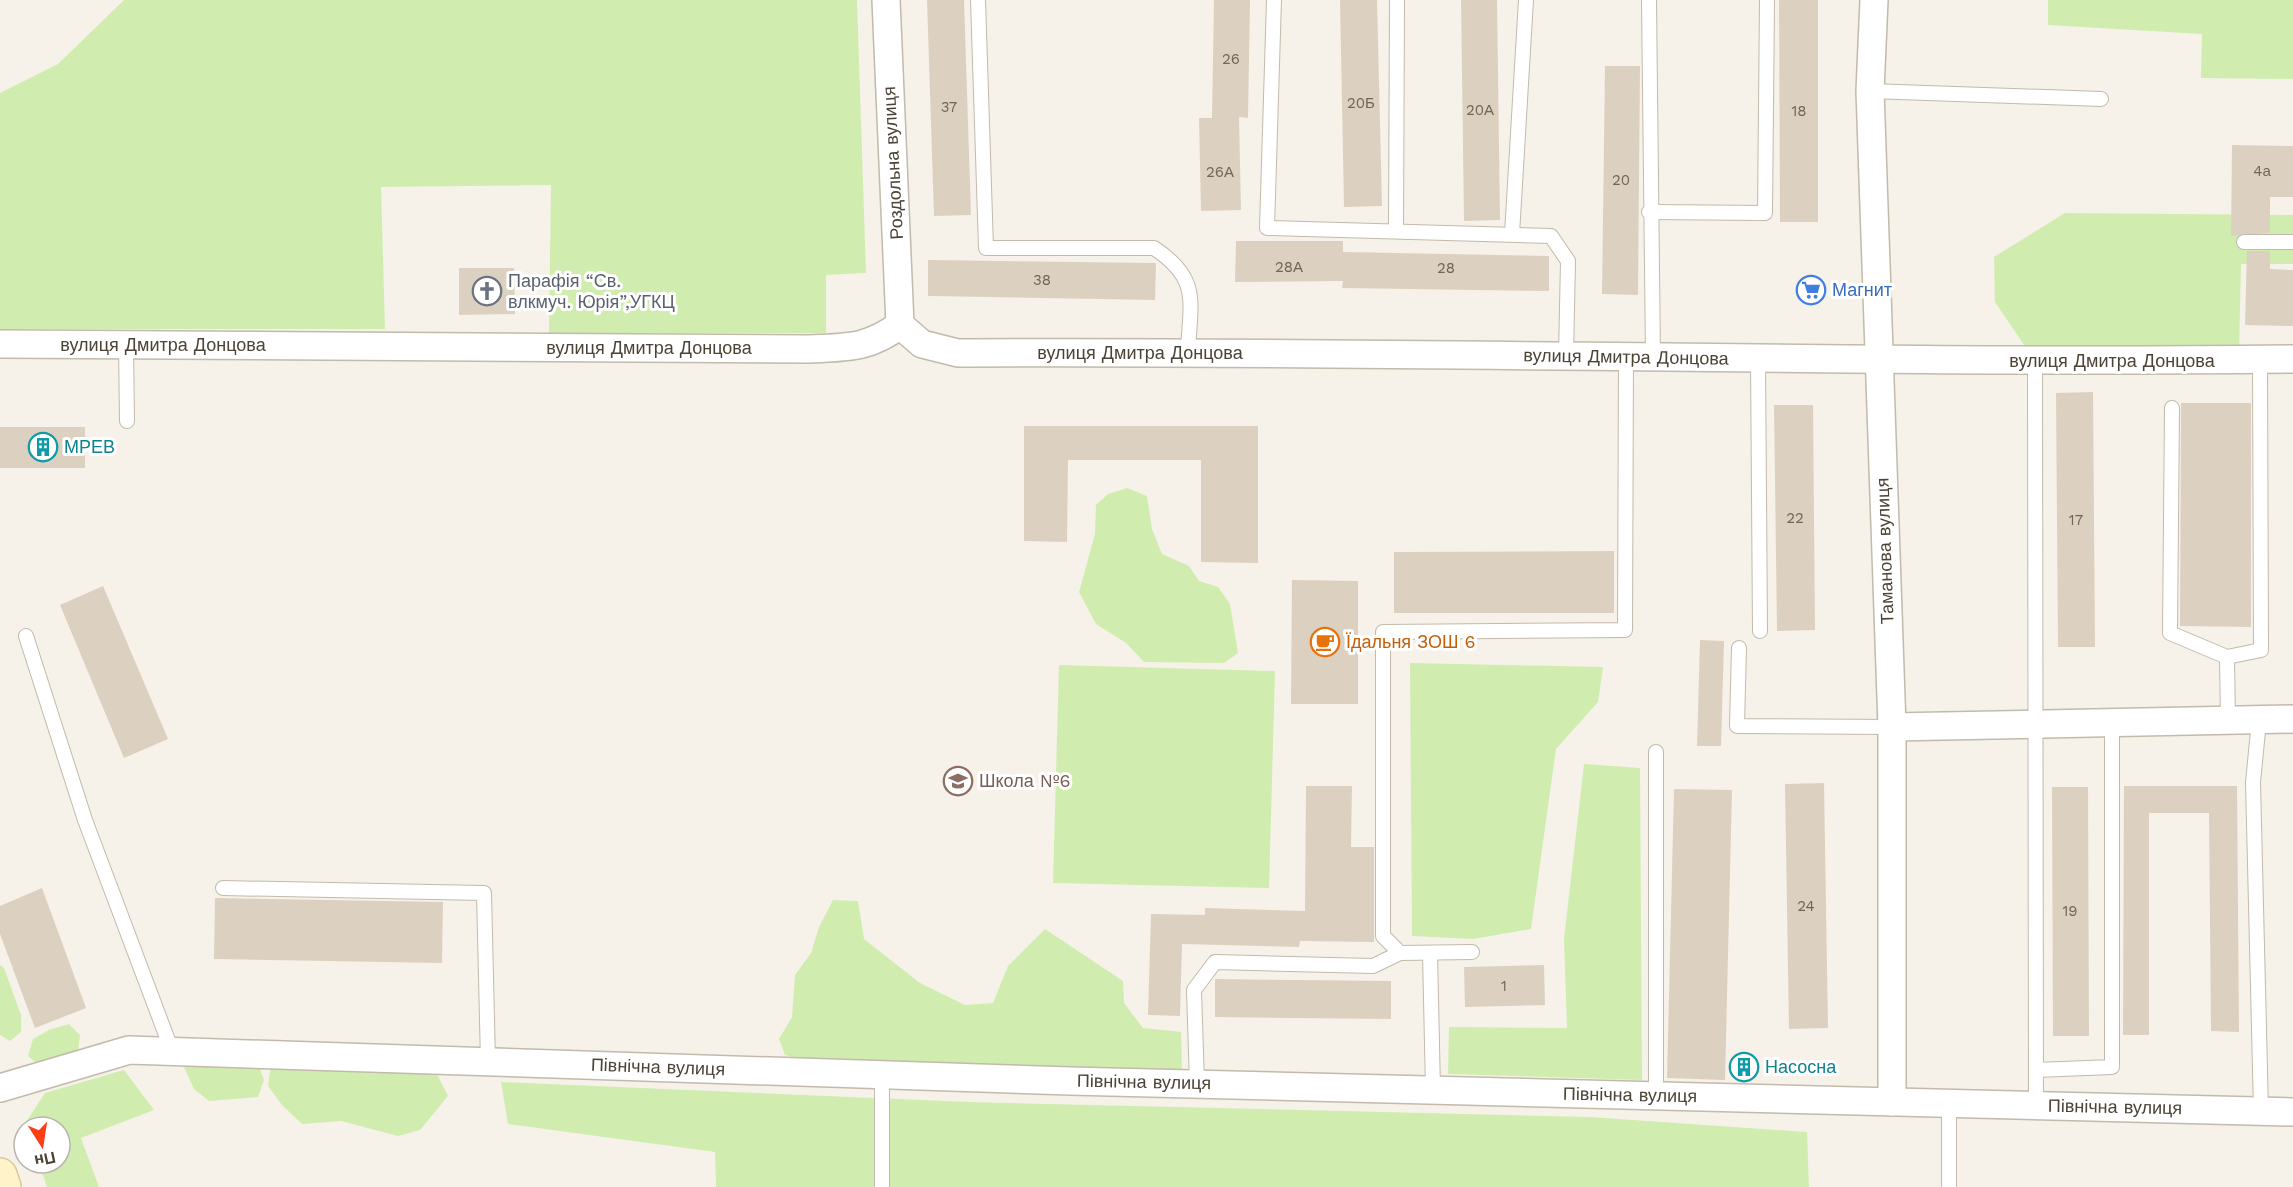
<svg xmlns="http://www.w3.org/2000/svg" width="2293" height="1187" viewBox="0 0 2293 1187" font-family="'Work Sans',sans-serif">
  <style>
    .green { fill: #d0edaf }
    .building { fill: #dcd1c0 }
    .lines { fill: none; stroke-linecap: round; stroke-linejoin: round }
    .lane-casing { stroke: #c2baab; stroke-width: 16 }
    .street-casing { stroke: #c2baab; stroke-width: 30 }
    .secondary-casing { stroke: #dac895; stroke-width: 36 }
    .lane { stroke: #fff; stroke-width: 14 }
    .street { stroke: #fff; stroke-width: 27 }
    .secondary { stroke: #fff3ca; stroke-width: 33 }
    .labels { text-anchor: middle; stroke-width: 6; stroke-linejoin: round; paint-order: stroke }
    .number-label { font-size: 15px; fill: #6f6658 }
    .street-label { font-size: 18px; fill: #4b4336; stroke: #fff }
    .worship-label { font-size: 18px; fill: #5b616d; stroke: #fff; text-anchor: start }
    .shop-label { font-size: 18px; fill: #366cbe; stroke: #fff; text-anchor: start }
    .culture-label { font-size: 18px; fill: #0d838f; stroke: #fff; text-anchor: start }
    .food-label { font-size: 18px; fill: #c56008; stroke: #fff; text-anchor: start }
    .education-label { font-size: 18px; fill: #785e54; stroke: #fff; text-anchor: start }
  </style>
  <rect width="100%" height="100%" fill="#f6f2e9"/>
  <g class="green">
    <path d="M 124,0 L 857,0 L 866,273 L 826,275 L 826,333 L 549,333 L 551,185 L 381,187 L 385,329 L 0,329 L 0,93 L 58,64 Z"/>
    <path d="M 2048,0 L 2293,0 L 2293,79 L 2201,78 L 2202,34 L 2048,25 Z"/>
    <path d="M 2065,213 L 2293,215 L 2293,264 L 2241,264 L 2239,353 L 2031,355 L 1995,302 L 1994,257 Z"/>
    <path d="M 1127,488 L 1147,496 L 1152,529 L 1162,554 L 1189,566 L 1199,581 L 1218,587 L 1230,604 L 1238,653 L 1224,663 L 1144,662 L 1126,643 L 1096,624 L 1079,592 L 1095,534 L 1096,505 L 1108,494 Z"/>
    <path d="M 1410,663 L 1603,667 L 1598,702 L 1556,749 L 1531,929 L 1473,939 L 1412,936 Z"/>
    <path d="M 1059,665 L 1275,671 L 1269,888 L 1053,883 Z"/>
    <path d="M 1584,764 L 1640,768 L 1642,1080 L 1448,1074 L 1449,1027 L 1567,1028 L 1564,939 Z"/>
    <path d="M 833,900 L 858,901 L 864,939 L 920,983 L 965,1005 L 993,1003 L 1008,966 L 1045,929 L 1123,981 L 1124,1003 L 1143,1028 L 1181,1032 L 1182,1073 L 808,1061 L 785,1055 L 779,1039 L 792,1017 L 795,975 L 811,953 L 819,927 Z"/>
    <path d="M 0,965 L 4,968 L 21,1015 L 21,1032 L 10,1041 L 0,1035 Z"/>
    <path d="M 69,1024 L 80,1035 L 78,1051 L 48,1066 L 35,1062 L 28,1056 L 33,1039 L 49,1030 Z"/>
    <path d="M 192,1063 L 259,1066 L 264,1080 L 258,1097 L 209,1101 L 194,1089 L 184,1067 Z"/>
    <path d="M 271,1065 L 434,1068 L 448,1096 L 420,1130 L 398,1136 L 341,1121 L 302,1124 L 282,1105 L 268,1086 Z"/>
    <path d="M 124,1070 L 154,1110 L 81,1138 L 99,1187 L 47,1187 L 39,1163 L 60,1163 L 60,1127 L 25,1127 L 24,1125 L 45,1093 Z"/>
    <path d="M 501,1082 L 969,1102 L 1590,1117 L 1807,1132 L 1809,1187 L 716,1187 L 715,1152 L 508,1124 Z"/>
  </g>
  <g class="building">
    <path d="M 927,0 L 964,0 L 971,215 L 934,216 Z"/>
    <path d="M 1214,0 L 1250,0 L 1248,118 L 1239,117 L 1241,210 L 1201,211 L 1199,118 L 1212,118 Z"/>
    <path d="M 1340,0 L 1377,0 L 1382,206 L 1344,207 Z"/>
    <path d="M 1461,0 L 1497,0 L 1500,220 L 1464,221 Z"/>
    <path d="M 1779,0 L 1818,0 L 1818,222 L 1780,222 Z"/>
    <path d="M 1605,66 L 1640,66 L 1638,295 L 1602,294 Z"/>
    <path d="M 2232,145 L 2293,146 L 2293,197 L 2270,197 L 2270,233 L 2231,236 Z"/>
    <path d="M 1236,241 L 1343,241 L 1343,252 L 1549,256 L 1549,291 L 1342,288 L 1343,281 L 1235,282 Z"/>
    <path d="M 2247,251 L 2270,251 L 2270,269 L 2293,270 L 2293,326 L 2245,325 Z"/>
    <path d="M 928,260 L 1156,263 L 1155,300 L 928,296 Z"/>
    <path d="M 459,268 L 514,268 L 515,314 L 459,315 Z"/>
    <path d="M 2093,392 L 2095,647 L 2058,647 L 2056,393 Z"/>
    <path d="M 2181,403 L 2251,403 L 2251,627 L 2180,626 Z"/>
    <path d="M 1774,405 L 1813,405 L 1815,630 L 1777,631 Z"/>
    <path d="M 1024,426 L 1258,426 L 1258,563 L 1201,562 L 1201,460 L 1068,460 L 1067,542 L 1024,541 Z"/>
    <rect x="0" y="427" width="85" height="41"/>
    <path d="M 1614,551 L 1614,613 L 1394,613 L 1394,552 Z"/>
    <path d="M 1292,580 L 1358,581 L 1358,704 L 1291,704 Z"/>
    <path d="M 103,586 L 168,739 L 124,758 L 60,605 Z"/>
    <path d="M 1700,640 L 1724,641 L 1721,746 L 1697,746 Z"/>
    <path d="M 1824,783 L 1828,1028 L 1789,1029 L 1785,784 Z"/>
    <path d="M 1306,786 L 1352,786 L 1351,847 L 1374,847 L 1374,942 L 1300,941 L 1299,947 L 1182,944 L 1180,1016 L 1148,1015 L 1151,914 L 1205,915 L 1205,908 L 1305,911 Z"/>
    <path d="M 2124,786 L 2237,786 L 2239,1032 L 2211,1031 L 2209,813 L 2149,813 L 2149,1035 L 2123,1035 Z"/>
    <path d="M 2052,787 L 2088,787 L 2089,1036 L 2053,1036 Z"/>
    <path d="M 1674,789 L 1732,790 L 1725,1080 L 1667,1078 Z"/>
    <path d="M 42,888 L 86,1008 L 35,1028 L 0,934 L 0,906 Z"/>
    <path d="M 215,898 L 443,902 L 442,963 L 214,959 Z"/>
    <path d="M 1544,965 L 1545,1005 L 1465,1007 L 1464,967 Z"/>
    <path d="M 1215,979 L 1391,981 L 1391,1019 L 1215,1017 Z"/>
  </g>
  <g class="lines">
    <g class="lane-casing">
      <g id="lane">
        <path d="M 978,0 L 986,248 L 1154,248 C 1201,279 1190,302 1188,352"/>
        <path d="M 1274,0 L 1267,228 L 1551,236 L 1568,261 L 1566,356"/>
        <path d="M 1649,0 L 1653,357"/>
        <path d="M 1870,91 L 2101,99"/>
        <path d="M 1649,212 L 1765,213 L 1767,0"/>
        <path d="M 1396,231 L 1397,0"/>
        <path d="M 1512,234 L 1526,0"/>
        <path d="M 2244,242 L 2293,242"/>
        <path d="M 126,345 L 127,421"/>
        <path d="M 1758,359 L 1760,631"/>
        <path d="M 2035,361 L 2036,1105"/>
        <path d="M 2172,408 L 2170,633 L 2227,657 L 2228,721"/>
        <path d="M 26,636 L 85,820 L 172,1051"/>
        <path d="M 1739,648 L 1737,726 L 1892,727"/>
        <path d="M 2227,657 L 2261,650 L 2260,360"/>
        <path d="M 2259,721 L 2253,782 L 2261,1111"/>
        <path d="M 1656,752 L 1656,1096"/>
        <path d="M 223,888 L 484,893 L 488,1062"/>
        <path d="M 1400,953 L 1383,936 L 1383,632 L 1625,630 L 1626,357"/>
        <path d="M 1430,953 L 1433,1090"/>
        <path d="M 2036,1070 L 2112,1067 L 2112,722"/>
        <path d="M 882,1074 L 882,1187"/>
        <path d="M 1197,1084 L 1194,990 L 1215,962 L 1373,966 L 1400,953 L 1472,952"/>
        <path d="M 1949,1187 L 1949,1103"/>
      </g>
    </g>
    <g class="street-casing">
      <g id="street">
        <path d="M 886,0 L 900,325"/>
        <path d="M 1874,0 L 1870,91 L 1892,727 L 1892,1102"/>
        <path d="M 0,344 L 809,349 C 848,347 867,349 900,325 L 922,344 L 958,353 C 1403,350 1848,364 2293,359"/>
        <path d="M 1892,727 L 2293,719"/>
        <path d="M 0,1088 L 129,1050 L 1070,1081 L 2293,1112"/>
      </g>
    </g>
    <g class="secondary-casing">
      <path id="secondary" d="M 0,1175 L 4,1187"/>
    </g>
    <use href="#lane" class="lane"/>
    <use href="#street" class="street"/>
    <use href="#secondary" class="secondary"/>
  </g>
  <defs>
    <g id="supermarket-ring" transform="scale(1.5)"><circle r="9.5" fill="#fff" stroke="#3f7fe0" stroke-width="1.5"/><path d="M-6-5.5h2.5l.6 2H6L4.5 2H-2.5L-4.4-4H-6ZM-1.5 3.2a1.3 1.3 0 1 0 .1 0ZM3 3.2a1.3 1.3 0 1 0 .1 0Z" fill="#3f7fe0"/></g>
    <g id="church-ring" transform="scale(1.5)"><circle r="9.5" fill="#fff" stroke="#6b7280" stroke-width="1.5"/><path d="M-1.2-6h2.4v3.5h3.3v2.4h-3.3V6h-2.4V-.1h-3.3v-2.4h3.3Z" fill="#6b7280"/></g>
    <g id="building-ring" transform="scale(1.5)"><circle r="9.5" fill="#fff" stroke="#0f9aa8" stroke-width="1.5"/><path d="M-4-6H4V6H1V3H-1V6H-4ZM-2.5-4.3h1.7v1.8h-1.7ZM.8-4.3h1.7v1.8H.8ZM-2.5-1h1.7V.8h-1.7ZM.8-1h1.7V.8H.8Z" fill="#0f9aa8"/></g>
    <g id="cafe-ring" transform="scale(1.5)"><circle r="9.5" fill="#fff" stroke="#e8710a" stroke-width="1.5"/><path d="M-5.5-4.5H6V0H3Q3 3.5 0 3.5H-2.5Q-5.5 3.5-5.5 0ZM3-3.2v2h1.7v-2ZM-6 4.5H4V6H-6Z" fill="#e8710a"/></g>
    <g id="school-ring" transform="scale(1.5)"><circle r="9.5" fill="#fff" stroke="#8d6e63" stroke-width="1.5"/><path d="M0-5L7-2L0 1L-7-2ZM-4 1L0 2.5L4 1V4Q0 6-4 4Z" fill="#8d6e63"/></g>
  </defs>
  <g fill-rule="evenodd">
    <use href="#supermarket-ring" x="1811" y="290"/>
    <use href="#church-ring" x="487" y="291"/>
    <use href="#building-ring" x="43" y="447"/>
    <use href="#cafe-ring" x="1325" y="642"/>
    <use href="#school-ring" x="958" y="781"/>
    <use href="#building-ring" x="1744" y="1067"/>
  </g>
  <g class="labels">
    <g class="number-label">
      <text x="1231" y="64">26</text>
      <text x="1361" y="108">20Б</text>
      <text x="949" y="112">37</text>
      <text x="1480" y="115">20А</text>
      <text x="1799" y="116">18</text>
      <text x="2262" y="176">4а</text>
      <text x="1220" y="177">26А</text>
      <text x="1621" y="185">20</text>
      <text x="1289" y="272">28А</text>
      <text x="1446" y="273">28</text>
      <text x="1042" y="285">38</text>
      <text x="1795" y="523">22</text>
      <text x="2076" y="525">17</text>
      <text x="1806" y="911">24</text>
      <text x="2070" y="916">19</text>
      <text x="1504" y="991">1</text>
    </g>
    <g class="street-label">
      <text transform="translate(893 163) rotate(-93)" y="6">Роздольна вулиця</text>
      <text x="163" y="351">вулиця Дмитра Донцова</text>
      <text x="649" y="354">вулиця Дмитра Донцова</text>
      <text x="1140" y="359">вулиця Дмитра Донцова</text>
      <text transform="translate(1626 357) rotate(1)" y="6">вулиця Дмитра Донцова</text>
      <text x="2112" y="367">вулиця Дмитра Донцова</text>
      <text transform="translate(1885 551) rotate(-92)" y="6">Таманова вулиця</text>
      <text transform="translate(658 1067) rotate(2)" y="6">Північна вулиця</text>
      <text transform="translate(1144 1082) rotate(1)" y="6">Північна вулиця</text>
      <text transform="translate(1630 1095) rotate(1)" y="6">Північна вулиця</text>
      <text transform="translate(2115 1107) rotate(1)" y="6">Північна вулиця</text>
    </g>
    <g class="worship-label">
      <text x="508" y="287">Парафія “Св.<tspan x="508" dy="21">влкмуч. Юрія”,УГКЦ</tspan></text>
    </g>
    <g class="shop-label">
      <text x="1832" y="296">Магнит</text>
    </g>
    <g class="culture-label">
      <text x="64" y="453">МРЕВ</text>
      <text x="1765" y="1073">Насосна</text>
    </g>
    <g class="food-label">
      <text x="1346" y="648">Їдальня ЗОШ 6</text>
    </g>
    <g class="education-label">
      <text x="979" y="787">Школа №6</text>
    </g>
  </g>
  <g transform="translate(42 1145) rotate(168)"><circle r="28" fill="#ffffff" stroke="#b7b4af" stroke-width="1.5"/>
  <path d="M0-4.5L10 22L0 15L-10 22Z" fill="#ff3d17"/>
  <text y="-9" font-size="16" font-weight="bold" text-anchor="middle" fill="#4b4336">Пн</text>
  </g>
</svg>
